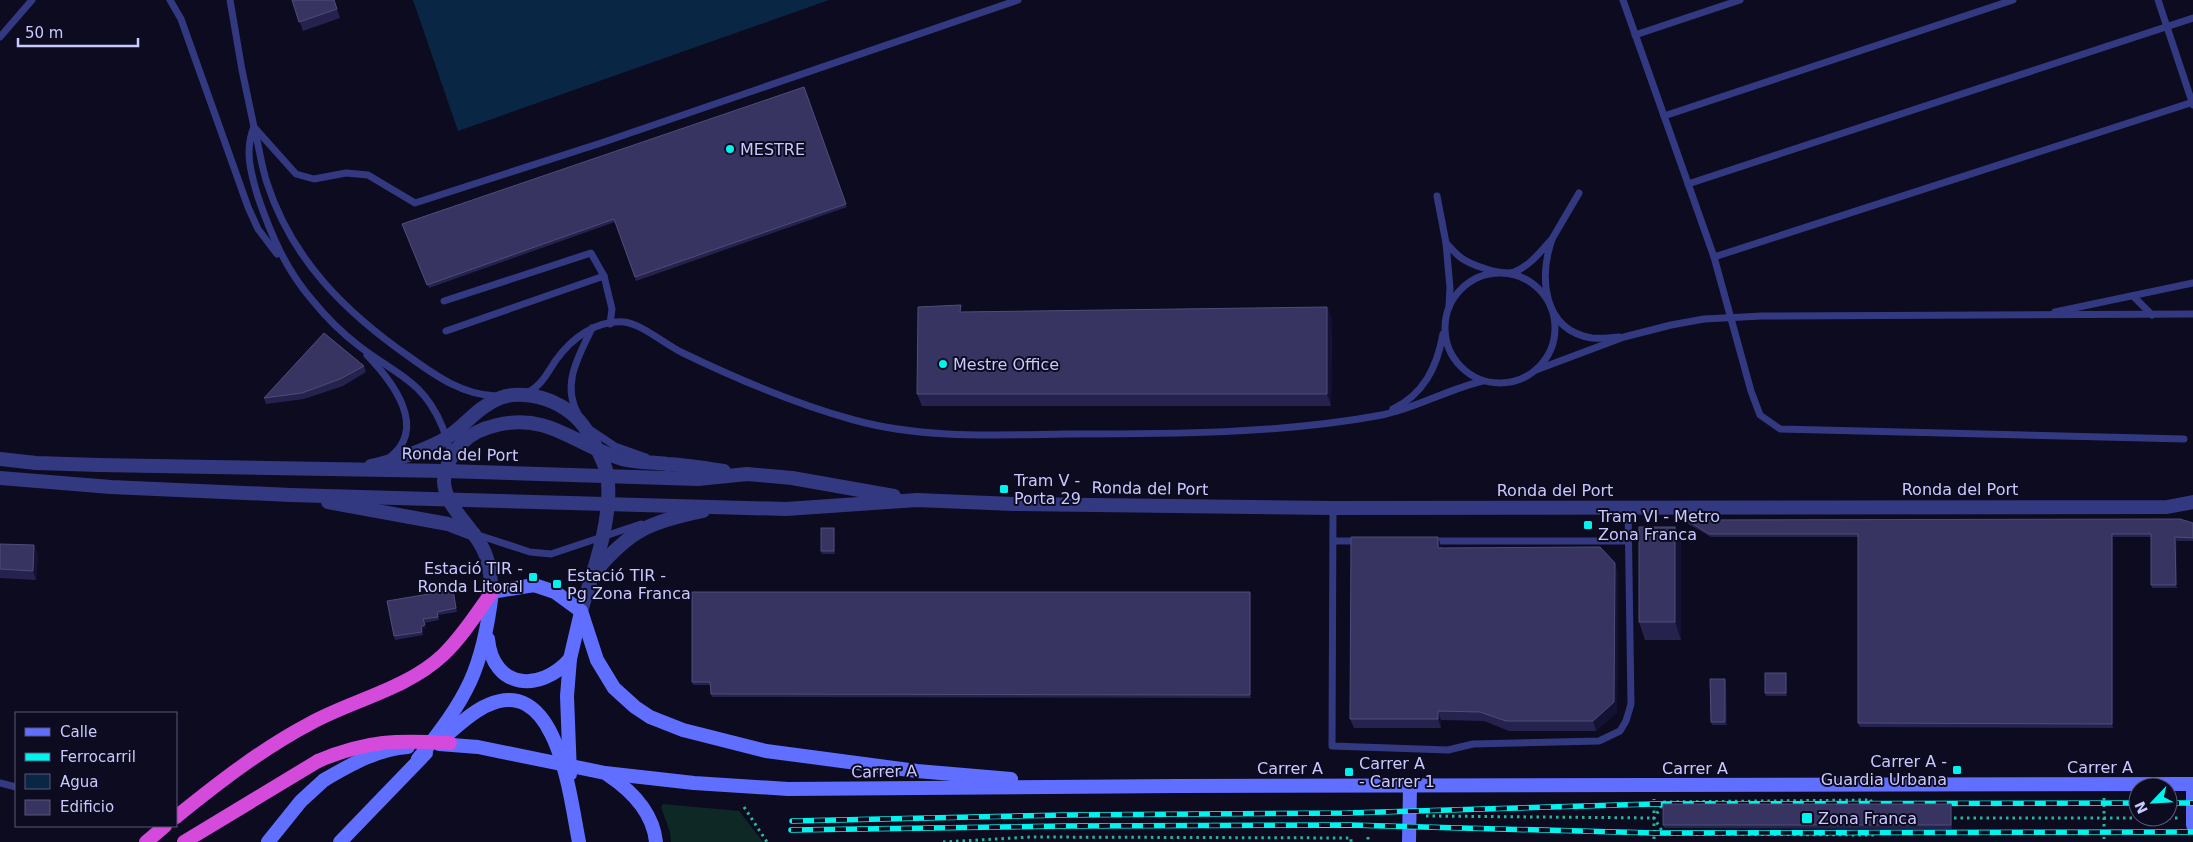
<svg xmlns="http://www.w3.org/2000/svg" width="2193" height="842" viewBox="0 0 2193 842" font-family="'DejaVu Sans',sans-serif">
  <style>
    .green { fill: #0e2925 }
    .water { fill: #092745 }
    .lines { fill: none; stroke-linecap: round; stroke-linejoin: round }
    .path { stroke: #26b69b; stroke-width: 3; stroke-dasharray: 2.5 4; stroke-linecap: butt }
    .service { stroke: #333981; stroke-width: 7 }
    .minor { stroke: #333981; stroke-width: 14 }
    .secondary { stroke: #606fff; stroke-width: 14 }
    .trunk { stroke: #d44ada; stroke-width: 14 }
    .rail-casing { stroke: #00f4ee; stroke-width: 5.5 }
    .rail { stroke: #0c0b1f; stroke-width: 4; stroke-dasharray: 11; stroke-linecap: butt }
    .secondary-bridge { stroke: #606fff; stroke-width: 14 }
    .trunk-bridge { stroke: #d44ada; stroke-width: 14 }
    .wall { fill: #25234e }
    .shaded-wall { fill: #141233 }
    .building { fill: #373461; stroke: #4e4c7a }
    .poi-dot { fill: #00f4ee; stroke: #0c0b1f; stroke-width: 2 }
    .labels { text-anchor: middle; stroke-width: 4; stroke-linejoin: round; paint-order: stroke }
    .poi-label { font-size: 16px; fill: #c9c9ff; stroke: #0c0b1f; text-anchor: start }
    .street-label { font-size: 16px; fill: #c9c9ff; stroke: #0c0b1f }
  </style>
  <rect width="100%" height="100%" fill="#0c0b1f"/>
  <path class="green" d="M 663,804 L 739,811 L 763,842 L 671,842 L 670,832 L 661,807 Z"/>
  <path class="water" d="M 413,0 L 829,0 L 458,131 Z"/>
  <g class="lines">
    <g class="path">
      <path d="M 2104,798 L 2104,839"/>
      <path d="M 1870,800 L 1886,818 L 1875,835 L 1664,834 L 1654,818 L 1664,802 Z"/>
      <path d="M 744,807 L 767,842"/>
      <path d="M 1426,816 L 1654,818"/>
      <path d="M 1954,818 L 2179,818"/>
      <path d="M 1368,837 L 1368,841"/>
      <path d="M 1654,839 L 1654,799"/>
      <path d="M 943,842 L 1031,837 L 1351,838 L 1351,842"/>
    </g>
    <g class="service">
      <path d="M 170,0 L 181,19 L 248,207 L 258,229 L 277,254"/>
      <path d="M 230,0 L 242,70 L 254,127 L 296,174 L 314,179 L 346,173 L 368,175 L 415,203 L 604,142 L 1018,0"/>
      <path d="M 1623,0 L 1714,257 L 1751,391 L 1760,415 L 1780,429 L 2184,439"/>
      <path d="M 2158,0 L 2193,105"/>
      <path d="M 1635,35 L 1740,0"/>
      <path d="M 0,37 L 32,0"/>
      <path d="M 1664,116 L 2013,0"/>
      <path d="M 1688,184 L 2193,18"/>
      <path d="M 1437,196 L 1446,243"/>
      <path d="M 1552,239 L 1579,193"/>
      <path d="M 1714,257 L 2193,102"/>
      <circle cx="1500" cy="328" r="55"/>
      <path d="M 2133,296 L 2152,315"/>
      <path d="M 444,301 L 591,253 L 604,276"/>
      <path d="M 1449,307 L 1450,288 L 1446,243 C 1451,248 1455,253 1460,257 C 1470,265 1502,276 1514,272 C 1530,266 1541,251 1552,239 C 1539,277 1542,330 1592,338 C 1600,339 1610,338 1619,337"/>
      <path d="M 2055,312 L 2193,283"/>
      <path d="M 446,331 L 604,276 L 612,309 L 610,324"/>
      <path d="M 367,355 C 392,381 429,428 389,458"/>
      <path d="M 1536,370 L 1624,337 L 1671,325 L 1704,319 L 1762,316 L 2193,314"/>
      <path d="M 526,393 C 541,387 547,373 556,360 C 572,338 596,320 624,322 C 642,324 666,345 683,353 C 737,379 795,404 854,420 C 923,439 995,435 1066,434 C 1171,434 1279,434 1382,415 C 1417,408 1448,389 1483,381"/>
      <path d="M 1393,409 C 1424,394 1437,367 1443,334"/>
      <path d="M 578,414 C 561,384 579,356 592,328"/>
      <path d="M 591,430 L 615,446 L 646,457"/>
      <path d="M 450,455 C 450,445 446,436 442,426 C 423,380 395,374 359,346 C 342,333 326,317 313,301 C 286,270 271,235 258,197 C 251,174 244,150 254,127 C 259,146 261,165 267,183 C 292,260 346,313 411,358 C 436,376 463,395 496,396"/>
      <path d="M 1333,508 L 1332,746 L 1448,750 L 1473,744 L 1599,741 L 1620,731 L 1626,721 L 1631,704 L 1628,508"/>
      <path d="M 475,534 L 530,552 L 551,554 L 641,524"/>
      <path d="M 1333,541 L 1358,541"/>
      <path d="M 1431,541 L 1628,541"/>
      <path d="M 0,783 L 16,787"/>
    </g>
    <g class="minor">
      <path d="M 0,459 L 36,463 L 99,465 L 446,471 L 698,479 L 747,474 L 792,478 L 894,496"/>
      <path d="M 371,466 C 388,463 431,448 446,438 C 465,426 477,407 500,398 C 517,391 543,396 559,405 C 576,414 585,426 594,443 C 599,453 605,463 607,474 C 614,516 593,572 581,611"/>
      <path d="M 0,478 L 111,487 L 291,495 L 786,509 L 917,500 L 1014,504 L 1333,508 L 2167,507 L 2193,502"/>
      <path d="M 328,502 L 448,524 L 474,534"/>
      <path d="M 595,572 C 630,530 650,522 703,511"/>
      <path d="M 492,592 C 490,576 490,561 482,547 C 472,527 445,506 444,482 C 444,467 453,452 463,442 C 472,433 484,428 497,425 C 552,412 577,448 626,460 C 640,463 653,462 667,464 C 686,465 705,468 724,471"/>
    </g>
    <g class="secondary">
      <path d="M 488,639 C 493,689 540,693 570,659"/>
      <path d="M 442,739 C 456,728 471,712 488,705 C 558,674 570,798 579,842"/>
      <path d="M 418,759 C 467,698 483,670 492,592 L 534,585 L 555,592 L 581,611 L 597,660 L 614,688 L 635,707 L 650,717 L 683,730 L 766,751 L 917,771 L 1011,779"/>
      <path d="M 571,766 L 605,773 L 694,783 L 788,789 L 1178,786 L 2193,784"/>
      <path d="M 570,774 L 567,696 L 570,659 L 581,612"/>
      <path d="M 608,775 C 632,791 653,812 656,842"/>
      <path d="M 2193,784 L 2193,825"/>
      <path d="M 268,842 L 301,801 L 324,780"/>
      <path d="M 340,842 L 426,753"/>
      <path d="M 1409,842 L 1410,786"/>
    </g>
    <g class="trunk">
      <path d="M 176,817 C 218,783 263,748 311,723 C 353,700 407,689 443,655 C 462,637 477,613 492,592"/>
      <path d="M 146,842 L 165,826"/>
      <path d="M 184,842 L 318,761"/>
    </g>
    <g class="rail-casing">
      <g id="rail">
        <path d="M 2168,803 L 2193,803"/>
        <path d="M 792,821 L 1066,815 L 1348,813 L 1653,804 L 2138,803"/>
        <path d="M 791,830 L 1067,826 L 1349,825 L 1655,833 L 2193,832"/>
      </g>
    </g>
    <use href="#rail" class="rail"/>
    <g class="secondary-bridge">
      <path d="M 439,744 L 478,747 L 571,766"/>
      <path d="M 324,780 C 350,765 377,749 408,747"/>
    </g>
    <path class="trunk-bridge" d="M 318,761 C 367,740 398,740 450,743"/>
  </g>
  <g class="wall">
    <path d="M 292,0 L 334,0 L 340,18 L 303,31 Z"/>
    <path d="M 804,87 L 847,207 L 636,281 L 615,222 L 429,288 L 402,224 Z"/>
    <path d="M 1327,307 L 1332,319 L 1331,406 L 922,406 L 917,394 L 963,312 Z"/>
    <path d="M 364,366 L 366,372 L 343,386 L 304,399 L 266,404 L 264,398 Z"/>
    <path d="M 1687,520 L 2193,523 L 2193,541 L 2177,541 L 2177,588 L 2152,588 L 2151,585 L 2151,537 L 2113,537 L 2113,728 L 1860,727 L 1858,723 L 1858,537 L 1711,537 L 1688,524 Z"/>
    <path d="M 1675,527 L 1681,544 L 1681,640 L 1645,640 L 1639,622 Z"/>
    <path d="M 835,531 L 835,554 L 822,554 L 821,551 Z"/>
    <path d="M 0,544 L 34,545 L 38,555 L 36,580 L 0,578 Z"/>
    <path d="M 1441,546 L 1442,548 L 1618,572 L 1617,712 L 1596,731 L 1509,731 L 1484,721 L 1441,720 L 1441,728 L 1354,728 L 1350,719 Z"/>
    <path d="M 454,593 L 457,612 L 438,615 L 439,620 L 424,623 L 426,628 L 422,630 L 423,635 L 395,640 L 394,636 Z"/>
    <path d="M 1251,595 L 1251,698 L 712,697 L 711,694 L 711,685 L 693,685 L 692,682 Z"/>
    <path d="M 1787,676 L 1787,696 L 1766,696 L 1765,693 Z"/>
    <path d="M 1726,682 L 1727,725 L 1712,725 L 1711,722 Z"/>
    <path d="M 1951,804 L 1952,807 L 1952,829 L 1664,828 L 1663,825 Z"/>
  </g>
  <g class="shaded-wall">
    <path d="M 1327,307 L 1332,319 L 1331,406 L 1327,394 Z"/>
    <path d="M 1675,527 L 1681,544 L 1681,640 L 1675,622 Z"/>
    <path d="M 834,528 L 835,531 L 835,554 L 834,551 Z"/>
    <path d="M 2112,534 L 2113,537 L 2113,728 L 2112,724 Z"/>
    <path d="M 1438,537 L 1441,546 L 1442,557 L 1438,548 Z"/>
    <path d="M 2175,537 L 2177,541 L 2177,588 L 2176,585 Z"/>
    <path d="M 34,545 L 38,555 L 36,580 L 33,571 Z"/>
    <path d="M 1615,563 L 1618,572 L 1617,712 L 1596,731 L 1593,721 Z"/>
    <path d="M 1250,592 L 1251,595 L 1251,698 L 1250,695 Z"/>
    <path d="M 423,619 L 426,628 L 422,630 L 423,635 L 421,627 Z"/>
    <path d="M 1786,673 L 1787,676 L 1787,696 L 1786,693 Z"/>
    <path d="M 1725,679 L 1726,682 L 1727,725 L 1725,722 Z"/>
    <path d="M 1438,711 L 1441,720 L 1441,728 L 1438,719 Z"/>
    <path d="M 1951,804 L 1952,807 L 1952,829 L 1951,825 Z"/>
  </g>
  <g class="building">
    <path d="M 292,0 L 334,0 L 337,9 L 299,22 Z"/>
    <path d="M 804,87 L 846,204 L 635,277 L 614,219 L 427,285 L 402,224 Z"/>
    <path d="M 961,305 L 960,312 L 1327,307 L 1327,394 L 917,394 L 918,307 Z"/>
    <path d="M 324,333 L 364,366 L 340,379 L 302,393 L 264,398 Z"/>
    <path d="M 2180,519 L 2193,523 L 2193,538 L 2175,537 L 2176,585 L 2151,585 L 2151,534 L 2112,534 L 2112,724 L 1858,723 L 1858,534 L 1709,534 L 1687,520 Z"/>
    <rect x="1639" y="527" width="36" height="95"/>
    <rect x="821" y="528" width="13" height="23"/>
    <path d="M 1351,537 L 1438,537 L 1438,548 L 1600,547 L 1615,563 L 1614,702 L 1593,721 L 1506,721 L 1480,712 L 1438,711 L 1438,719 L 1350,719 Z"/>
    <path d="M 0,544 L 34,545 L 33,571 L 0,569 Z"/>
    <path d="M 453,590 L 456,608 L 437,612 L 438,617 L 423,619 L 425,625 L 421,627 L 422,632 L 394,636 L 387,601 Z"/>
    <path d="M 692,592 L 1250,592 L 1250,695 L 711,694 L 710,682 L 692,682 Z"/>
    <rect x="1765" y="673" width="21" height="20"/>
    <path d="M 1710,679 L 1725,679 L 1725,722 L 1711,722 Z"/>
    <rect x="1663" y="804" width="288" height="21"/>
  </g>
  <g class="poi-dot">
    <circle cx="730" cy="149" r="5"/>
    <circle cx="943" cy="364" r="5"/>
    <rect x="999" y="484" width="10" height="10" rx="2.5"/>
    <rect x="1583" y="520" width="10" height="10" rx="2.5"/>
    <rect x="528" y="572" width="10" height="10" rx="2.5"/>
    <rect x="552" y="579" width="10" height="10" rx="2.5"/>
    <rect x="1952" y="765" width="10" height="10" rx="2.5"/>
    <rect x="1344" y="767" width="10" height="10" rx="2.5"/>
    <rect x="1801" y="812" width="12" height="12" rx="2.5"/>
  </g>
  <g class="labels">
    <g class="poi-label">
      <text x="740" y="155">MESTRE</text>
      <text x="953" y="370">Mestre Office</text>
      <text x="1014" y="486">Tram V -<tspan x="1014" dy="18">Porta 29</tspan></text>
      <text x="1598" y="522">Tram VI - Metro<tspan x="1598" dy="18">Zona Franca</tspan></text>
      <text x="523" y="574" text-anchor="end">Estació TIR -<tspan x="523" dy="18">Ronda Litoral</tspan></text>
      <text x="567" y="581">Estació TIR -<tspan x="567" dy="18">Pg Zona Franca</tspan></text>
      <text x="1947" y="767" text-anchor="end">Carrer A -<tspan x="1947" dy="18">Guardia Urbana</tspan></text>
      <text x="1359" y="769">Carrer A<tspan x="1359" dy="18">- Carrer 1</tspan></text>
      <text x="1818" y="824">Zona Franca</text>
    </g>
    <g class="street-label">
      <text transform="translate(460 454) rotate(1)" y="6">Ronda del Port</text>
      <text transform="translate(1150 488) rotate(1)" y="6">Ronda del Port</text>
      <text x="1960" y="495">Ronda del Port</text>
      <text x="1555" y="496">Ronda del Port</text>
      <text x="2100" y="773">Carrer A</text>
      <text x="1290" y="774">Carrer A</text>
      <text x="1695" y="774">Carrer A</text>
      <text transform="translate(884 771) rotate(-1)" y="6">Carrer A</text>
    </g>
  </g>
  <rect x="15" y="712" width="162" height="115" fill="#0c0b1f" stroke="#585779"/>
  <rect x="25" y="728" width="25" height="8" fill="#606fff" stroke="#585779"/>
  <text x="60" y="737" font-size="15" fill="#c9c9ff">Calle</text>
  <rect x="25" y="753" width="25" height="8" fill="#00f4ee" stroke="#585779"/>
  <text x="60" y="762" font-size="15" fill="#c9c9ff">Ferrocarril</text>
  <rect x="25" y="774" width="25" height="15" fill="#092745" stroke="#585779"/>
  <text x="60" y="787" font-size="15" fill="#c9c9ff">Agua</text>
  <rect x="25" y="800" width="25" height="15" fill="#373461" stroke="#585779"/>
  <text x="60" y="812" font-size="15" fill="#c9c9ff">Edificio</text>
  <g transform="translate(2153 802) rotate(245)"><circle r="24" fill="#0c0b1f" stroke="#585779"/>
  <path d="M0-4L9 19L0 12L-9 19Z" fill="#00f4ee"/>
  <text y="-8" font-size="14" font-weight="bold" text-anchor="middle" fill="#c9c9ff">N</text>
  </g>
  <path d="M18 38v8h120v-8" fill="none" stroke="#c9c9ff" stroke-width="2.5"/>
  <text x="25" y="38" font-size="15" fill="#c9c9ff" stroke="#0c0b1f" stroke-width="4" paint-order="stroke">50 m</text>
</svg>
